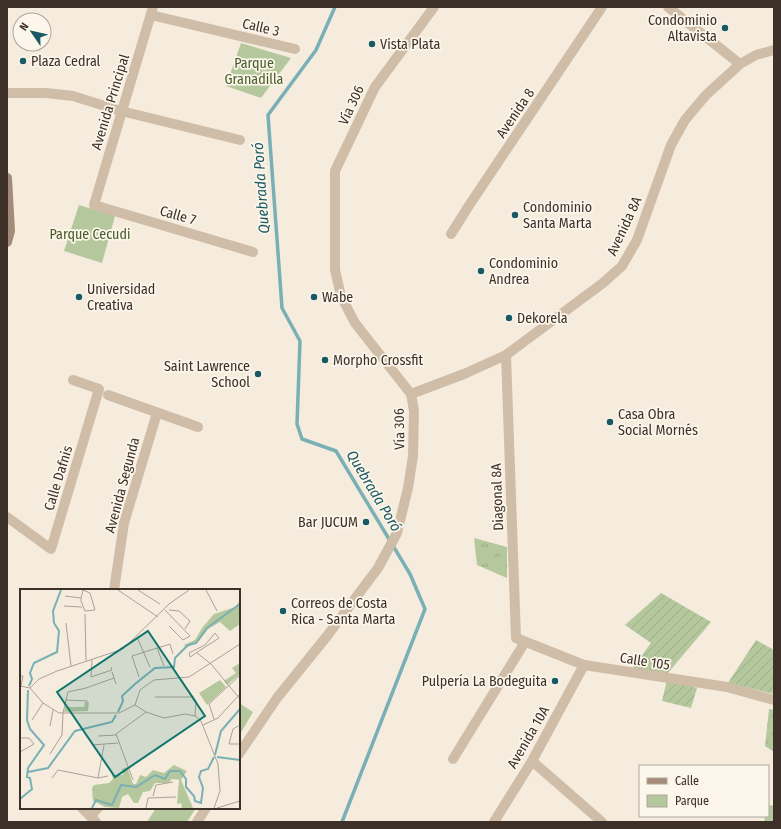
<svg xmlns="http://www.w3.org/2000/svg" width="781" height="829" viewBox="0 0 781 829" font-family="'Fira Sans Condensed',sans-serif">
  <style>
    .grass { fill: url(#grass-tufts) }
    .forest { fill: url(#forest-crowns) }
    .park { fill: #b5c79c }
    .garden { fill: url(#garden-furrows) }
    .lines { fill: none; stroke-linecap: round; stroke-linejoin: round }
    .stream { stroke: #79b0b6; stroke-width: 3.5 }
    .minor { stroke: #d0bda8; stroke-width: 10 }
    .tertiary { stroke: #d0bda8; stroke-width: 10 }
    .secondary { stroke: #a48b79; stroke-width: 10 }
    .poi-dot { fill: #195963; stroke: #fcf6eb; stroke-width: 1.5 }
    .labels { text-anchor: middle; stroke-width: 3.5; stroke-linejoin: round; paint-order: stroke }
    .poi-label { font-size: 14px; fill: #3c3029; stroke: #fcf6eb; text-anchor: start }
    .street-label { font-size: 14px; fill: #3c3029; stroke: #fcf6eb }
    .park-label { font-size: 14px; fill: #475d29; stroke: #fcf6eb }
    .water-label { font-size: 15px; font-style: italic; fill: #195963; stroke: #fcf6eb }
    .inset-river { fill: none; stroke: #79b0b6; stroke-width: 2 }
    .inset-road { fill: none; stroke: #aba196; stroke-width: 1 }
    .view { fill: #0f766e; fill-opacity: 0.15; stroke: #0f766e; stroke-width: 2 }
    .inset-edge { fill: none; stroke: #3c3029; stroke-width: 2 }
  </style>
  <defs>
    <pattern id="grass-tufts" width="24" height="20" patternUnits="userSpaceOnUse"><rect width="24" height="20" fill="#b5c79c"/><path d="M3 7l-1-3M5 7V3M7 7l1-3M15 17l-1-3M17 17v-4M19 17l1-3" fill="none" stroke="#9dab86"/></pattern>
    <pattern id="forest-crowns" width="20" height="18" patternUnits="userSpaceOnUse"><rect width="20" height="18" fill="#b5c79c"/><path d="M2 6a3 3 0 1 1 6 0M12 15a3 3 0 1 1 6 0" fill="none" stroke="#9dab86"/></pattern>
    <pattern id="garden-furrows" width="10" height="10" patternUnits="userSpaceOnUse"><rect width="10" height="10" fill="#b5c79c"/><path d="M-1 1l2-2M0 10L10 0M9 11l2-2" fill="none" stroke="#9dab86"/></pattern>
  </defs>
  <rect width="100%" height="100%" fill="#f5ecde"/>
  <path class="grass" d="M 474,538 L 507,547 L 507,578 L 477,565 Z"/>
  <g class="forest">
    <path d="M 769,709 L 774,710 L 774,752 L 765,746 Z"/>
    <path d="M 768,805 L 774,806 L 774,822 L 764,822 L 765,816 L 768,816 Z"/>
  </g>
  <g class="park">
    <path d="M 241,43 L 291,58 L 261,98 L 226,86 Z"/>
    <path d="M 79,205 L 115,216 L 102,263 L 64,251 Z"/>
    <path d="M 239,703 L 253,712 L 239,736 Z"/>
    <path d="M 156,808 L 196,808 L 187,822 L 147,822 Z"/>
  </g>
  <g class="garden">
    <path d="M 661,593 L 711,622 L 667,674 L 632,669 L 651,643 L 625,625 Z"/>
    <path d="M 756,640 L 774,650 L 774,694 L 728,683 Z"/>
    <path d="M 667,680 L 697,688 L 691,708 L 662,701 Z"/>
  </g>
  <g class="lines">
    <path class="stream" d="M 335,7 L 316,50 L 268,115 L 282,308 L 300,341 L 297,424 L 302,439 L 336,451 L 410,574 L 425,609 L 342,822"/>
    <g class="minor">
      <path d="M 153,7 L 94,205 L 253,252"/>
      <path d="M 668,7 L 740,64"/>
      <path d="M 151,15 L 295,49"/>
      <path d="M 7,93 L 46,93 L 73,96 L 121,111 L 240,140"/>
      <path d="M 451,234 L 470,204 L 602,7"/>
      <path d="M 506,355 L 516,638 L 584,665 L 727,687 L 774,700"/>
      <path d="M 411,394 L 464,374 L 506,355 L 603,283 L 622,266 L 637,240 L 671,145 L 685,120 L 706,95 L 740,64 L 756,55 L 774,50"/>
      <path d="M 108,395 L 198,427"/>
      <path d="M 7,517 L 51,549 L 99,389 L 73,380"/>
      <path d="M 114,590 L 124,523 L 157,413"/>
      <path d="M 453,759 L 525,642"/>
      <path d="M 532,761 L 602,822"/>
      <path d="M 82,808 L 96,822"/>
      <path d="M 90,816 L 98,808"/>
      <path d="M 494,822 L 532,761 L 584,665"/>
    </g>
    <g class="tertiary">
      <path d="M 239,754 L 277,698 L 327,636 L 378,568 L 397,533 L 408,488 L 413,456 L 414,411 L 411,394 L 355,323 L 341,296 L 335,270 L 335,171 L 375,87 L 434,7"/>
      <path d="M 197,822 L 206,808"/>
    </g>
    <path class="secondary" d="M 7,178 L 10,231 L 7,242"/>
  </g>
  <g class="poi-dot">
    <circle cx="725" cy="28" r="4"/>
    <circle cx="372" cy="44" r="4"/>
    <circle cx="23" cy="61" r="4"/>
    <circle cx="515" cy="215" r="4"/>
    <circle cx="481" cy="271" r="4"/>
    <circle cx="79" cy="297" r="4"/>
    <circle cx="314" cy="297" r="4"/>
    <circle cx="509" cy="318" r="4"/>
    <circle cx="325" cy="360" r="4"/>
    <circle cx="258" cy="374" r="4"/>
    <circle cx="610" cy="422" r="4"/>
    <circle cx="366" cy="522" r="4"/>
    <circle cx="283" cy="611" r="4"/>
    <circle cx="555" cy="681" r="4"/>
  </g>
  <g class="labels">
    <g class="poi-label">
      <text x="717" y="25" text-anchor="end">Condominio<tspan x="717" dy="16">Altavista</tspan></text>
      <text x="380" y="49">Vista Plata</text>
      <text x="31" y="66">Plaza Cedral</text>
      <text x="523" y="212">Condominio<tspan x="523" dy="16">Santa Marta</tspan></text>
      <text x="489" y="268">Condominio<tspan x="489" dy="16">Andrea</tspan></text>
      <text x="87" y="294">Universidad<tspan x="87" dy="16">Creativa</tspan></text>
      <text x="322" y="302">Wabe</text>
      <text x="517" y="323">Dekorela</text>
      <text x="333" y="365">Morpho Crossfit</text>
      <text x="250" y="371" text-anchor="end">Saint Lawrence<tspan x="250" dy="16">School</tspan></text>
      <text x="618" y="419">Casa Obra<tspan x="618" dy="16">Social Mornés</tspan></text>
      <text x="358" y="527" text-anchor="end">Bar JUCUM</text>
      <text x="291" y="608">Correos de Costa<tspan x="291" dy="16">Rica - Santa Marta</tspan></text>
      <text x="547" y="686" text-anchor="end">Pulpería La Bodeguita</text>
    </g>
    <g class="street-label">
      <text transform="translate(261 27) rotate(13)" y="5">Calle 3</text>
      <text transform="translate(110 102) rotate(-73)" y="5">Avenida Principal</text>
      <text transform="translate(351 105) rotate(-65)" y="5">Vía 306</text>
      <text transform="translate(515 113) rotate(-56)" y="5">Avenida 8</text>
      <text transform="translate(178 215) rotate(16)" y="5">Calle 7</text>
      <text transform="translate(624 226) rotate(-65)" y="5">Avenida 8A</text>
      <text transform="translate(399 429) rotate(-91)" y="5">Vía 306</text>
      <text transform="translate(58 478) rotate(-73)" y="5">Calle Dafnis</text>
      <text transform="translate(122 485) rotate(-75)" y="5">Avenida Segunda</text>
      <text transform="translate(497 497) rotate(-92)" y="5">Diagonal 8A</text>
      <text transform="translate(645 661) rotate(9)" y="5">Calle 105</text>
      <text transform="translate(528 737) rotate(-60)" y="5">Avenida 10A</text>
    </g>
    <g class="park-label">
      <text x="254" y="68">Parque<tspan x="254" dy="16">Granadilla</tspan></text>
      <text x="90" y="239">Parque Cecudi</text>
    </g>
    <g class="water-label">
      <text transform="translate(261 188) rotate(-94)" y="5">Quebrada Poró</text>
      <text transform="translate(374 491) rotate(59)" y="5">Quebrada Poró</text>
    </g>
  </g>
  <g transform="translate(20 589)">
    <rect width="220" height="220" fill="#f5ecde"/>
    <path d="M 220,12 L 220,35 L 210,42 L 200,33 L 188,40 L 179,52 L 166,59 L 164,56 L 175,51 L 182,39 L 194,25 L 215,18 ZM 154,176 L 167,182 L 161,191 L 152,190 L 148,194 L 135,194 L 130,202 L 123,203 L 118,214 L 114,214 L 108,205 L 102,208 L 99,219 L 85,218 L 73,212 L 72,199 L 74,196 L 89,194 L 93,190 L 92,186 L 103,186 L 102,180 L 107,178 L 113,195 L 116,195 L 120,186 L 126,188 L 133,181 L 144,184 Z" fill="#b5c79c"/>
    <path d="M 220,74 L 220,85 L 207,96 L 204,92 L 216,84 L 212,79 ZM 200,91 L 206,98 L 187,116 L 179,104 ZM 65,113 L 69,113 L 68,122 L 44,123 L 45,118 L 64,118 ZM 159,191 L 161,191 L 173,219 L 162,219 L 161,214 L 157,215 Z" fill="#b5c79c"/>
    <path class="inset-river" d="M 9,97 L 12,90 L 10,84 L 14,74 L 37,63 L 39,42 L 34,34 L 33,22 L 41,1M 98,123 L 103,112 L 102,107 L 115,95 L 135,79 L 154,78 L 155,69 L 168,56 L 176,54 L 187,39 L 220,15M 195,166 L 201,142 L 220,120M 197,168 L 220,171M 8,183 L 28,179 L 55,142 L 92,133 L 96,126M 0,210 L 12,200 L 10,189 L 7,188 L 8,179 L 24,156 L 10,140 L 7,131 L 8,101M 72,219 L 76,211 L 92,216 L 101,196 L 116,198 L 135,186 L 145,190 L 150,182 L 160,182 L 166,190 L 166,198 L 174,207 L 175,212 L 181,214 L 183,199 L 179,188 L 181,182 L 188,180 L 194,168"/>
    <path class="inset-road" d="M 63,1 L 70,4 L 75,21 L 65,22 L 61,12 L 61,9 L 63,1M 98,1 L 138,28M 118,1 L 140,15M 186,1 L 197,22M 45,7 L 61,9M 44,17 L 62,18M 145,21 L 170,47 L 163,51 L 149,37M 149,21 L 159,22 L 170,32 L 165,40M 65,25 L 66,72M 46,34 L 51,77M 195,44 L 199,49 L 170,68 L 169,64 L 185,56 ZM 117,48 L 130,78M 137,59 L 144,77M 177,64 L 191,75 L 220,110M 72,71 L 71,88 L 92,81 L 91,78M 92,83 L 96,95M 0,87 L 3,87 L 1,97M 119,88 L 112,67 L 150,55 L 153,65M 161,90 L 176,112 L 175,127M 0,97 L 10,99 L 19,90 L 37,82 L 103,60 L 149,15 L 169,1M 10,99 L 23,114 L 39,124 L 99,124 L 115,116 L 120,101 L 134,91 L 169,88 L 220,55M 135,108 L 174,108M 45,111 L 68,112M 115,116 L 126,123 L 144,129 L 165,125 L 175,127 L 181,132 L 198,175 L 200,202 L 194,219M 194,130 L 189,115 L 220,86M 12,131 L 23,114M 183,136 L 198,129 L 220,105M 220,136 L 213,140 L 209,155 L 220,155M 30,137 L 33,121M 78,147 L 96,146M 0,149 L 9,149 L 14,155 L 0,163M 72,156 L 98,154M 30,165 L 42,146 L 43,124 L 48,103 L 66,99 L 94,89M 0,185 L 0,206M 32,189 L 38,181 L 78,189 L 88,187M 78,189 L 84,156M 113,191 L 96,145 L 126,123M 133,207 L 136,196 L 153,193M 126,219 L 128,209 L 156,208M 197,219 L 220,212"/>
    <path class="view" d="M 128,42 L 185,127 L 95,188 L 37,103 Z"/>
    <rect width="220" height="220" class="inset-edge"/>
  </g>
  <rect width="781" height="829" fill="none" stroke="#3c3029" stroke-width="16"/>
  <rect x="639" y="765" width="130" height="52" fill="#fcf6eb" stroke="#afa79d"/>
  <rect x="647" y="778" width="20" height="6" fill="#a48b79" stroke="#afa79d"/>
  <text x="675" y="785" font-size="12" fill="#3c3029">Calle</text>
  <rect x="647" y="795" width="20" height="12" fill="#b5c79c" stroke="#afa79d"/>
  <text x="675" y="805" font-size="12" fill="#3c3029">Parque</text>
  <g transform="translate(32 32) rotate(304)"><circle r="19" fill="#fcf6eb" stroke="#afa79d"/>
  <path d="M0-3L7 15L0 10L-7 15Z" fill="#195963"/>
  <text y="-6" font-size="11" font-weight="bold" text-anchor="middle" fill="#3c3029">N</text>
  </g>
</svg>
